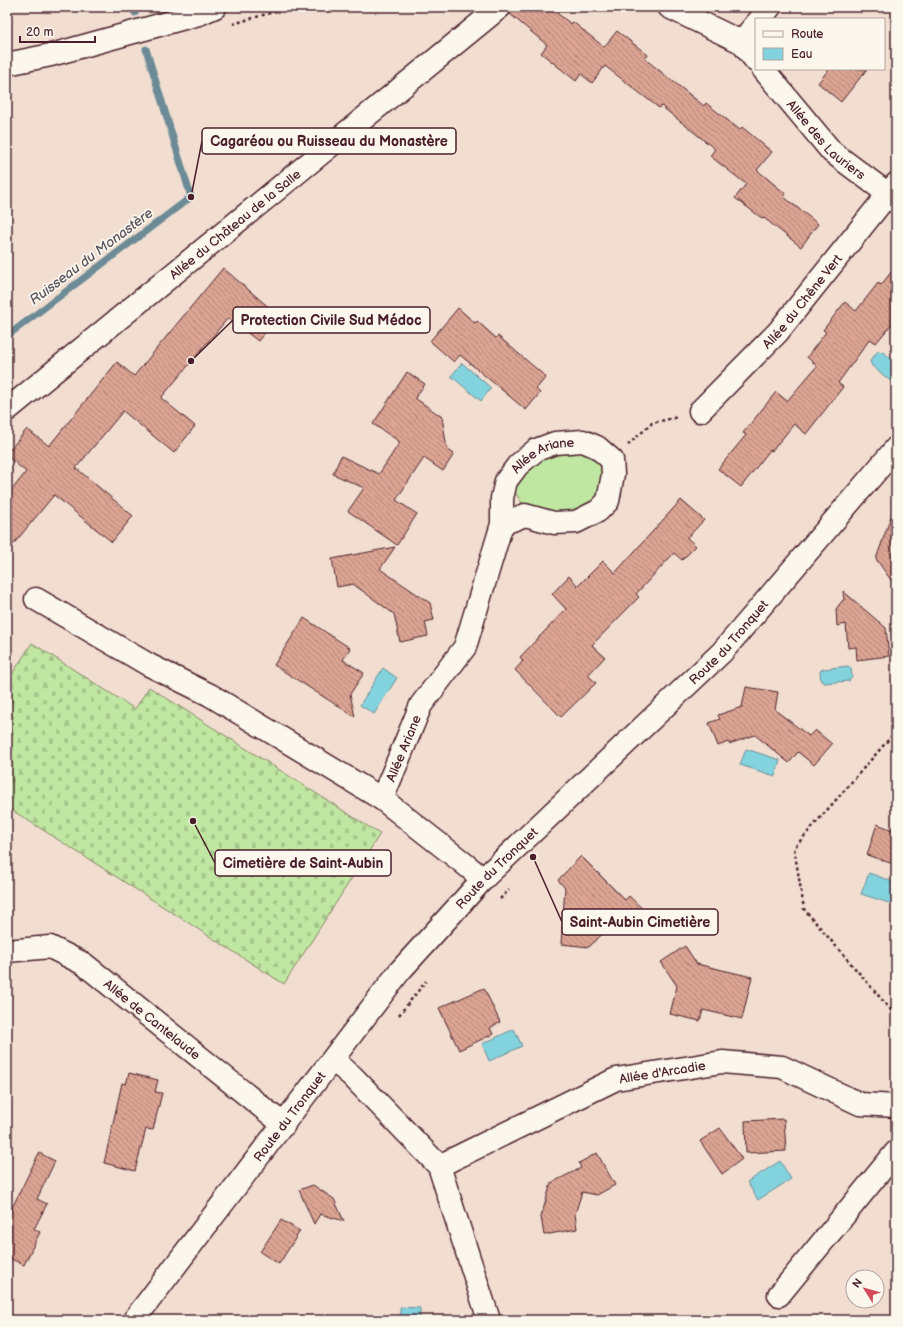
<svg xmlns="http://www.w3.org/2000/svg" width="903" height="1327" viewBox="0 0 903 1327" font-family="'Balsamiq Sans',sans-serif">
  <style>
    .grass { fill: #c0e7a1; stroke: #858366 }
    .cemetery { fill: url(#cemetery-stones); stroke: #858366 }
    .water { fill: #82d3dd; stroke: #6c8b96 }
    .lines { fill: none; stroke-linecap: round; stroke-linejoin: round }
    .stream { stroke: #6c8b96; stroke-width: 7 }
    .building { fill: url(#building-back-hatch); stroke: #4a1f2b }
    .minor-casing { stroke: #4a1f2b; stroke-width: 25 }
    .path { stroke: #4a1f2b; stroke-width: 2.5; stroke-dasharray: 3 3; stroke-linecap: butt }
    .minor { stroke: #fbf7ec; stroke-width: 22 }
    .labels { text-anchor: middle; stroke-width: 3.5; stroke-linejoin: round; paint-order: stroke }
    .street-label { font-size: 13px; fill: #4a1f2b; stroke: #fbf7ec }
    .water-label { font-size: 14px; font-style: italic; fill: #5b5560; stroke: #fbf7ec }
    .leader { fill: none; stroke: #4a1f2b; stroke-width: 1.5 }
    .callout-dot { fill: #4a1f2b; stroke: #fbf7ec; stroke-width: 1.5 }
    .callout { fill: #fbf7ec; stroke: #4a1f2b; stroke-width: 1.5 }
    .callout-label { font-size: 14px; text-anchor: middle; font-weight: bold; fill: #4a1f2b }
  </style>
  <defs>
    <pattern id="cemetery-stones" width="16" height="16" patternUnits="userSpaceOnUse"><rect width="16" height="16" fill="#c0e7a1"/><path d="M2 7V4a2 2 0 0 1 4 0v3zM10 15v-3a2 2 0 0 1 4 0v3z" fill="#a6c68b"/></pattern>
    <pattern id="building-back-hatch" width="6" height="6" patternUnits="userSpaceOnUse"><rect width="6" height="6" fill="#dba493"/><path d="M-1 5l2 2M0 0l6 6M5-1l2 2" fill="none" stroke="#b48578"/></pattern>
  </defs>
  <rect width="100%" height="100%" fill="#f1ded1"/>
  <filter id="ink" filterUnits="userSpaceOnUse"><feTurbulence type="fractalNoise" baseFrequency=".025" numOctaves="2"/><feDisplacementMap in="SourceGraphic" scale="8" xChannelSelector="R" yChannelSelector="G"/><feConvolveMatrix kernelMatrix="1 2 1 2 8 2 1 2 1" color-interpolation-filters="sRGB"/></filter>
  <g filter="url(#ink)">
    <path class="grass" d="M 564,451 L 579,451 L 594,457 L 602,467 L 603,489 L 596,499 L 586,507 L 569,513 L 555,515 L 531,508 L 521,502 L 515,492 L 517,482 L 527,470 L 544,458 Z"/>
    <path class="cemetery" d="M 32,643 L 135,709 L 149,687 L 380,834 L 284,984 L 7,807 L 7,682 Z"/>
    <g class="water">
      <path d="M 878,351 L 883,352 L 896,363 L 896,384 L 893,383 L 872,366 L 870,361 Z"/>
      <path d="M 462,363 L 491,388 L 481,401 L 451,376 Z"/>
      <path d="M 848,666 L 851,668 L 852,677 L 849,681 L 824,683 L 821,681 L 820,671 L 823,669 Z"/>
      <path d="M 383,668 L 397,678 L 374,714 L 360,705 Z"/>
      <path d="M 746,749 L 780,760 L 775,776 L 740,765 Z"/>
      <path d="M 869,873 L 896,883 L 896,902 L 892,904 L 861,894 Z"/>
      <path d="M 514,1029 L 522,1046 L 489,1061 L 482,1044 Z"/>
      <path d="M 780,1161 L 791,1179 L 758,1200 L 747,1182 Z"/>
      <path d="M 400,1307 L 420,1308 L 420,1320 L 400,1320 Z"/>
    </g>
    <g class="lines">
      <g class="stream">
        <path d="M 133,7 L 135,13"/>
        <path d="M 7,336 L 191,197 L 146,49"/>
      </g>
    </g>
    <g class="building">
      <path d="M 512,7 L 549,7 L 571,24 L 573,22 L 604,47 L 617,31 L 648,55 L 645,59 L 704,106 L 706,103 L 740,130 L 742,127 L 772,152 L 757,170 L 786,194 L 784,197 L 818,224 L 801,247 L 764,218 L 763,219 L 735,198 L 746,184 L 710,156 L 715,149 L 661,106 L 659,108 L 605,66 L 592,83 L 581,74 L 576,81 L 541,53 L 547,45 L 510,14 Z"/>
      <path d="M 829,69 L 867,69 L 841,102 L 818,83 Z"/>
      <path d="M 896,266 L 896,319 L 876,343 L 870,339 L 838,383 L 843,387 L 806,434 L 794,424 L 772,451 L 770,450 L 741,487 L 718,469 L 746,435 L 743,433 L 776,392 L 787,401 L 817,366 L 807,357 L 826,332 L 823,330 L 845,302 L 856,311 L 878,283 L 881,285 Z"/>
      <path d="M 223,268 L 279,316 L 258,341 L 228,318 L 161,398 L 195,426 L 174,453 L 123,411 L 76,468 L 133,516 L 112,542 L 54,495 L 7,552 L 7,496 L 26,472 L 7,456 L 7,453 L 27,429 L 49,446 L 117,362 L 134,376 Z"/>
      <path d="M 458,308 L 475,323 L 477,321 L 496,338 L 498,336 L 546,377 L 536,389 L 540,393 L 526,410 L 460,355 L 454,362 L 430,341 Z"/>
      <path d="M 407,372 L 425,384 L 415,398 L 442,417 L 447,449 L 454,454 L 443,471 L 424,458 L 396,500 L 417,514 L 397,545 L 348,511 L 364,488 L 333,474 L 341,456 L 379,474 L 400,442 L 373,424 Z"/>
      <path d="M 681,500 L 704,520 L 687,538 L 696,546 L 682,560 L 674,553 L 636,594 L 639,597 L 592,645 L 605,657 L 588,675 L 596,683 L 561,717 L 515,670 L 523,661 L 520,657 L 566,609 L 552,594 L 569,576 L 578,586 L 603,561 L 615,573 Z"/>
      <path d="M 893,511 L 896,511 L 896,587 L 876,559 Z"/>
      <path d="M 395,547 L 380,569 L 430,603 L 434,620 L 425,622 L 428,636 L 400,642 L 394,614 L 353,584 L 337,587 L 332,559 Z"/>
      <path d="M 843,591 L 886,628 L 889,656 L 857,660 L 856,647 L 848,648 L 846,624 L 837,626 L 836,609 L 842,601 L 844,600 Z"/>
      <path d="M 304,618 L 350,648 L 343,660 L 364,673 L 350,694 L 355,717 L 274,665 Z"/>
      <path d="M 746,687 L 778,692 L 775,710 L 809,736 L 815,730 L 832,744 L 814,765 L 798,752 L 789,763 L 755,735 L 729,744 L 728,742 L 718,746 L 709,723 L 720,719 L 718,715 L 742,707 Z"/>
      <path d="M 877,824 L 896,831 L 896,865 L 867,855 Z"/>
      <path d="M 581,856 L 625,900 L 629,896 L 651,917 L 634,934 L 618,919 L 589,947 L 561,944 L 565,888 L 558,880 Z"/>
      <path d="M 685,946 L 697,964 L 752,977 L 742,1019 L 703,1010 L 700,1021 L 670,1014 L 677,986 L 661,962 Z"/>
      <path d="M 484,988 L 500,1022 L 490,1028 L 493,1034 L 459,1050 L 439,1008 Z"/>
      <path d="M 129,1073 L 158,1080 L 155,1092 L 162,1093 L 153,1130 L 146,1129 L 135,1171 L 104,1163 L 122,1083 L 126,1084 Z"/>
      <path d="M 784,1119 L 786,1151 L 746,1153 L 745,1121 Z"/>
      <path d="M 720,1128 L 742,1159 L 722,1174 L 700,1141 Z"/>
      <path d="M 39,1153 L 55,1161 L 37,1199 L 47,1204 L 34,1229 L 40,1232 L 24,1265 L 7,1257 L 7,1218 Z"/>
      <path d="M 597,1153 L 615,1185 L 597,1195 L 582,1192 L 575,1214 L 577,1229 L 544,1235 L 541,1217 L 551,1183 L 581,1168 L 579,1163 Z"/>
      <path d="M 313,1185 L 334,1199 L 344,1221 L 320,1214 L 314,1224 L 299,1190 Z"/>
      <path d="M 281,1220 L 300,1231 L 279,1264 L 260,1252 Z"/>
    </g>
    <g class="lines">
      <g class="minor-casing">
        <g id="minor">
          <path d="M 669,7 L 741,42 L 756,61"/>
          <path d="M 760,19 L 770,7"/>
          <path d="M 741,42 L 756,24"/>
          <path d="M 7,64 L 51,55 L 199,14 L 215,7"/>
          <path id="s1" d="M 763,69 L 832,152 L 888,194 L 896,202"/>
          <path id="s2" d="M 7,410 L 500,7"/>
          <path id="s3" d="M 700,411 L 778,332 L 896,184"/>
          <path d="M 36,599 L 149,665 L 210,695 L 382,799 L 461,861 L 483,879"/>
          <path id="s4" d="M 382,799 L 421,705 L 465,647 L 502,524 L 502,498 L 506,481 L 518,465 L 536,450 L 555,443 L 583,441 L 597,447 L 612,460 L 613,474 L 608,501 L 598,511 L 576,522 L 554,523 L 525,515 L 502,524"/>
          <path id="s5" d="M 7,951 L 50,947 L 84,964 L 284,1125"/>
          <path d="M 333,1060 L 352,1076 L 439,1166 L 489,1320"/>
          <path id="s6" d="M 439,1166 L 616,1079 L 722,1062 L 782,1067 L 860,1104 L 896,1106"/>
          <path d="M 779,1295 L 896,1152"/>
          <path id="s7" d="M 134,1320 L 399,972 L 483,879 L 722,652 L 896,448"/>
        </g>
      </g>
      <g class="path">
        <path d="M 233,24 L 290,7"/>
        <path d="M 628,445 L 652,423 L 678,417"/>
        <path d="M 896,731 L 794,848 L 804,909 L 896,1016"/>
        <path d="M 500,899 L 509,890"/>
        <path d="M 399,1015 L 426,981"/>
      </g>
      <use href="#minor" class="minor"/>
    </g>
  </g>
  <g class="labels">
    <g class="street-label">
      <text dy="5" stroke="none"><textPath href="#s1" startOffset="95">Allée des Lauriers</textPath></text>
      <text dy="5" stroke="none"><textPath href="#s2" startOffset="294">Allée du Château de la Salle</textPath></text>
      <text dy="5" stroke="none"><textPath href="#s3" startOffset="150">Allée du Chêne Vert</textPath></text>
      <text dy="5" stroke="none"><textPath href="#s4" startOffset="394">Allée Ariane</textPath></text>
      <text dy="5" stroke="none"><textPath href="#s7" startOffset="904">Route du Tronquet</textPath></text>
      <text dy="5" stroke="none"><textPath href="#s4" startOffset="55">Allée Ariane</textPath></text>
      <text dy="5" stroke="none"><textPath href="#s7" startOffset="580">Route du Tronquet</textPath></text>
      <text dy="5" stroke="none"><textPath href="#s5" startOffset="169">Allée de Cantelaude</textPath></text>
      <text dy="5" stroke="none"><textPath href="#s6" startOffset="244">Allée d'Arcadie</textPath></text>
      <text dy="5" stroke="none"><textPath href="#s7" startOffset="256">Route du Tronquet</textPath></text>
    </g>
    <g class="water-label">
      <text transform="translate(91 256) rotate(-37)" y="5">Ruisseau du Monastère</text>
    </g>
  </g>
  <path class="leader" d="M191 197L202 141M191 361L233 320M193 821L215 863M533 857L562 922"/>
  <g class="callout-dot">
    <circle cx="191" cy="197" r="4"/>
    <circle cx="191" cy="361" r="4"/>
    <circle cx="193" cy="821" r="4"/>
    <circle cx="533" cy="857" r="4"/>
  </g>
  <g class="callout">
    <rect x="202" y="128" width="254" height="26" rx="4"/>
    <rect x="233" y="307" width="197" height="26" rx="4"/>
    <rect x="215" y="850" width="176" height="26" rx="4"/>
    <rect x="562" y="909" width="156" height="26" rx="4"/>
  </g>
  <g class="callout-label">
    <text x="329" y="146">Cagaréou ou Ruisseau du Monastère</text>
    <text x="331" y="325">Protection Civile Sud Médoc</text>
    <text x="303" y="868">Cimetière de Saint-Aubin</text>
    <text x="640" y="927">Saint-Aubin Cimetière</text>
  </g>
  <rect width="903" height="1327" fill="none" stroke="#fbf7ec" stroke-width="24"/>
  <rect x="12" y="12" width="879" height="1303" fill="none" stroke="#4a1f2b" stroke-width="1.5" filter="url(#ink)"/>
  <rect x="755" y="18" width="130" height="52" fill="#fbf7ec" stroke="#b4a19f"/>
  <rect x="763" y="31" width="20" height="6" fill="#fbf7ec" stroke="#b4a19f"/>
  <text x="791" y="38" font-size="12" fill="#4a1f2b">Route</text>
  <rect x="763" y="48" width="20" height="12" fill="#82d3dd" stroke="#b4a19f"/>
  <text x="791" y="58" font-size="12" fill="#4a1f2b">Eau</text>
  <g transform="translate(865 1289) rotate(307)"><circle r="19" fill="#fbf7ec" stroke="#b4a19f"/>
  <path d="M0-3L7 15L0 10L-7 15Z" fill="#d1495b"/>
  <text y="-6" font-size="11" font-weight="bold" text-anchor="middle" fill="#4a1f2b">N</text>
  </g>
  <path d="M20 36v6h75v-6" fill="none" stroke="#4a1f2b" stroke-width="2"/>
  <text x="26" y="36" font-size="12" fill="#4a1f2b" stroke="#fbf7ec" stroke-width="3" paint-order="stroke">20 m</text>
</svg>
